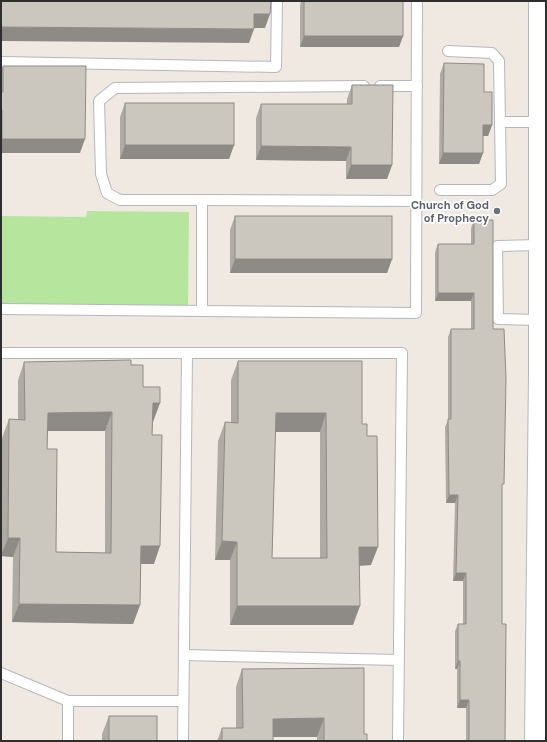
<svg xmlns="http://www.w3.org/2000/svg" width="547" height="742" viewBox="0 0 547 742" font-family="'DM Sans',sans-serif">
  <style>
    .green { fill: #b6e59e }
    .lines { fill: none; stroke-linecap: round; stroke-linejoin: round }
    .lane-casing { stroke: #b4b7c1; stroke-width: 12 }
    .street-casing { stroke: #b4b7c1; stroke-width: 22 }
    .lane { stroke: #fff; stroke-width: 10 }
    .street { stroke: #fff; stroke-width: 20 }
    .wall { fill: #afaba4; fill-rule: evenodd }
    .shaded-wall { fill: #8e8b86 }
    .building { fill: #cbc7bf; stroke: #8e8b86; fill-rule: evenodd }
    .worship-dot { fill: #6b7280; stroke: #fff; stroke-width: 1.5 }
    .labels { text-anchor: middle; stroke-width: 3.5; stroke-linejoin: round; paint-order: stroke }
    .worship-label { font-size: 11px; font-weight: bold; fill: #5b616d; stroke: #fff; text-anchor: end }
  </style>
  <rect width="100%" height="100%" fill="#efe9e1"/>
  <path class="green" d="M 87,211 L 189,212 L 188,307 L 1,305 L 1,216 L 86,217 Z"/>
  <g class="lines">
    <g class="lane-casing">
      <g id="lane">
        <path d="M 1,62 L 276,67 L 277,1"/>
        <path d="M 380,86 L 417,86"/>
        <path d="M 501,122 L 542,122"/>
        <path d="M 440,190 L 492,190 L 501,184 L 499,61 L 492,53 L 448,51"/>
        <path d="M 202,200 L 416,201"/>
        <path d="M 539,245 L 497,246 L 498,319 L 539,320"/>
        <path d="M 1,309 L 416,313 L 417,1"/>
        <path d="M 202,311 L 202,200 L 120,200 L 107,193 L 101,174 L 99,101 L 115,88 L 364,86"/>
        <path d="M 1,353 L 402,353 L 398,741"/>
        <path d="M 184,655 L 399,660"/>
        <path d="M 1,673 L 68,701 L 183,701"/>
        <path d="M 68,701 L 68,741"/>
        <path d="M 183,741 L 187,353"/>
      </g>
    </g>
    <g class="street-casing">
      <path id="street" d="M 535,741 L 539,373 L 539,1"/>
    </g>
    <use href="#lane" class="lane"/>
    <use href="#street" class="street"/>
  </g>
  <g class="wall">
    <path d="M 301,1 L 403,1 L 403,36 L 399,47 L 300,47 L 300,6 Z"/>
    <path d="M 444,63 L 484,92 L 492,125 L 488,136 L 483,136 L 483,153 L 479,164 L 439,164 L 440,74 Z"/>
    <path d="M 3,66 L 80,153 L 1,153 L 1,72 Z"/>
    <path d="M 352,85 L 392,165 L 387,179 L 346,179 L 346,161 L 256,160 L 256,118 L 261,104 L 347,104 L 347,99 Z"/>
    <path d="M 125,103 L 234,145 L 229,159 L 120,159 L 120,117 Z"/>
    <path d="M 235,216 L 392,259 L 387,273 L 230,273 L 230,230 Z"/>
    <path d="M 474,220 L 493,329 L 502,489 L 502,624 L 505,741 L 466,741 L 466,708 L 457,708 L 457,669 L 455,669 L 455,631 L 458,624 L 463,624 L 463,581 L 453,581 L 455,503 L 446,503 L 445,427 L 448,420 L 448,337 L 451,329 L 471,329 L 471,301 L 435,301 L 435,252 L 438,244 L 471,244 L 471,228 Z"/>
    <path d="M 238,361 L 362,424 L 371,565 L 359,566 L 353,625 L 230,625 L 230,560 L 215,560 L 218,441 L 225,422 L 231,423 L 231,380 ZM 275,432 L 320,432 L 320,558 L 272,558 Z"/>
    <path d="M 24,362 L 131,365 L 143,387 L 153,422 L 152,435 L 154,564 L 141,564 L 140,605 L 133,624 L 12,622 L 13,557 L 1,556 L 2,438 L 9,419 L 18,420 L 18,380 ZM 48,431 L 105,431 L 105,553 L 56,552 L 47,449 Z"/>
    <path d="M 242,669 L 364,734 L 367,741 L 317,741 L 317,737 L 273,737 L 273,741 L 217,741 L 222,728 L 236,728 L 236,687 Z"/>
    <path d="M 109,716 L 157,741 L 102,741 L 102,734 Z"/>
  </g>
  <g class="shaded-wall">
    <path d="M 254,14 L 270,14 L 265,28 L 249,28 Z"/>
    <path d="M 1,27 L 254,29 L 249,43 L 1,41 Z"/>
    <path d="M 304,36 L 403,36 L 399,47 L 300,47 Z"/>
    <path d="M 483,125 L 492,125 L 488,136 L 479,136 Z"/>
    <path d="M 2,139 L 85,139 L 80,153 L 1,153 L 1,143 Z"/>
    <path d="M 125,145 L 234,145 L 229,159 L 120,159 Z"/>
    <path d="M 261,146 L 351,147 L 346,161 L 256,160 Z"/>
    <path d="M 443,153 L 483,153 L 479,164 L 439,164 Z"/>
    <path d="M 351,165 L 392,165 L 387,179 L 346,179 Z"/>
    <path d="M 235,259 L 392,259 L 387,273 L 230,273 Z"/>
    <path d="M 438,293 L 474,293 L 471,301 L 435,301 Z"/>
    <path d="M 153,403 L 160,403 L 153,422 L 146,422 Z"/>
    <path d="M 112,412 L 105,431 L 41,431 L 48,413 Z"/>
    <path d="M 276,413 L 326,413 L 320,432 L 269,432 Z"/>
    <path d="M 449,495 L 458,495 L 455,503 L 446,503 Z"/>
    <path d="M 8,538 L 20,538 L 13,557 L 1,556 Z"/>
    <path d="M 222,541 L 237,542 L 230,560 L 215,560 Z"/>
    <path d="M 141,546 L 160,546 L 154,564 L 134,564 Z"/>
    <path d="M 359,547 L 378,547 L 371,565 L 353,566 Z"/>
    <path d="M 456,573 L 466,573 L 463,581 L 453,581 Z"/>
    <path d="M 19,604 L 140,605 L 133,624 L 12,622 Z"/>
    <path d="M 237,606 L 360,606 L 353,625 L 230,625 Z"/>
    <path d="M 458,661 L 460,661 L 457,669 L 455,669 Z"/>
    <path d="M 460,700 L 469,700 L 466,708 L 457,708 Z"/>
    <path d="M 324,718 L 317,737 L 266,737 L 273,719 Z"/>
  </g>
  <g class="building">
    <path d="M 1,1 L 271,1 L 270,14 L 254,14 L 254,29 L 1,27 Z"/>
    <rect x="304" y="1" width="99" height="35"/>
    <path d="M 444,63 L 484,64 L 484,92 L 492,92 L 492,125 L 483,125 L 483,153 L 443,153 Z"/>
    <path d="M 3,66 L 86,66 L 85,139 L 2,139 L 2,110 L 1,110 L 1,92 L 3,92 Z"/>
    <path d="M 352,85 L 393,85 L 392,165 L 351,165 L 351,147 L 261,146 L 261,104 L 352,104 Z"/>
    <rect x="125" y="103" width="109" height="42"/>
    <rect x="235" y="216" width="157" height="43"/>
    <path d="M 474,220 L 493,220 L 493,329 L 504,329 L 506,378 L 504,484 L 502,484 L 502,624 L 506,624 L 505,741 L 469,741 L 469,700 L 460,700 L 460,661 L 458,661 L 458,624 L 466,624 L 466,573 L 456,573 L 458,495 L 449,495 L 448,419 L 451,419 L 451,329 L 474,329 L 474,293 L 438,293 L 438,244 L 474,244 Z"/>
    <path d="M 131,360 L 131,365 L 143,365 L 143,387 L 160,387 L 160,403 L 153,403 L 152,435 L 162,435 L 160,546 L 141,546 L 140,605 L 19,604 L 20,538 L 8,538 L 9,419 L 25,420 L 24,362 ZM 112,412 L 111,553 L 56,552 L 57,449 L 47,449 L 48,413 Z"/>
    <path d="M 238,361 L 362,361 L 362,424 L 367,424 L 367,436 L 377,436 L 378,547 L 359,547 L 360,606 L 237,606 L 237,542 L 222,541 L 225,422 L 238,423 ZM 276,413 L 326,413 L 327,558 L 272,558 Z"/>
    <path d="M 364,668 L 364,734 L 367,734 L 367,741 L 324,741 L 324,718 L 273,719 L 273,741 L 222,741 L 222,728 L 243,728 L 242,669 Z"/>
    <rect x="109" y="716" width="48" height="25"/>
  </g>
  <circle class="worship-dot" cx="497" cy="211" r="4"/>
  <g class="labels">
    <g class="worship-label">
      <text x="489" y="209">Church of God<tspan x="489" dy="13">of Prophecy</tspan></text>
    </g>
  </g>
  <rect width="547" height="742" fill="none" stroke="#2e2e2e" stroke-width="4"/>
</svg>
